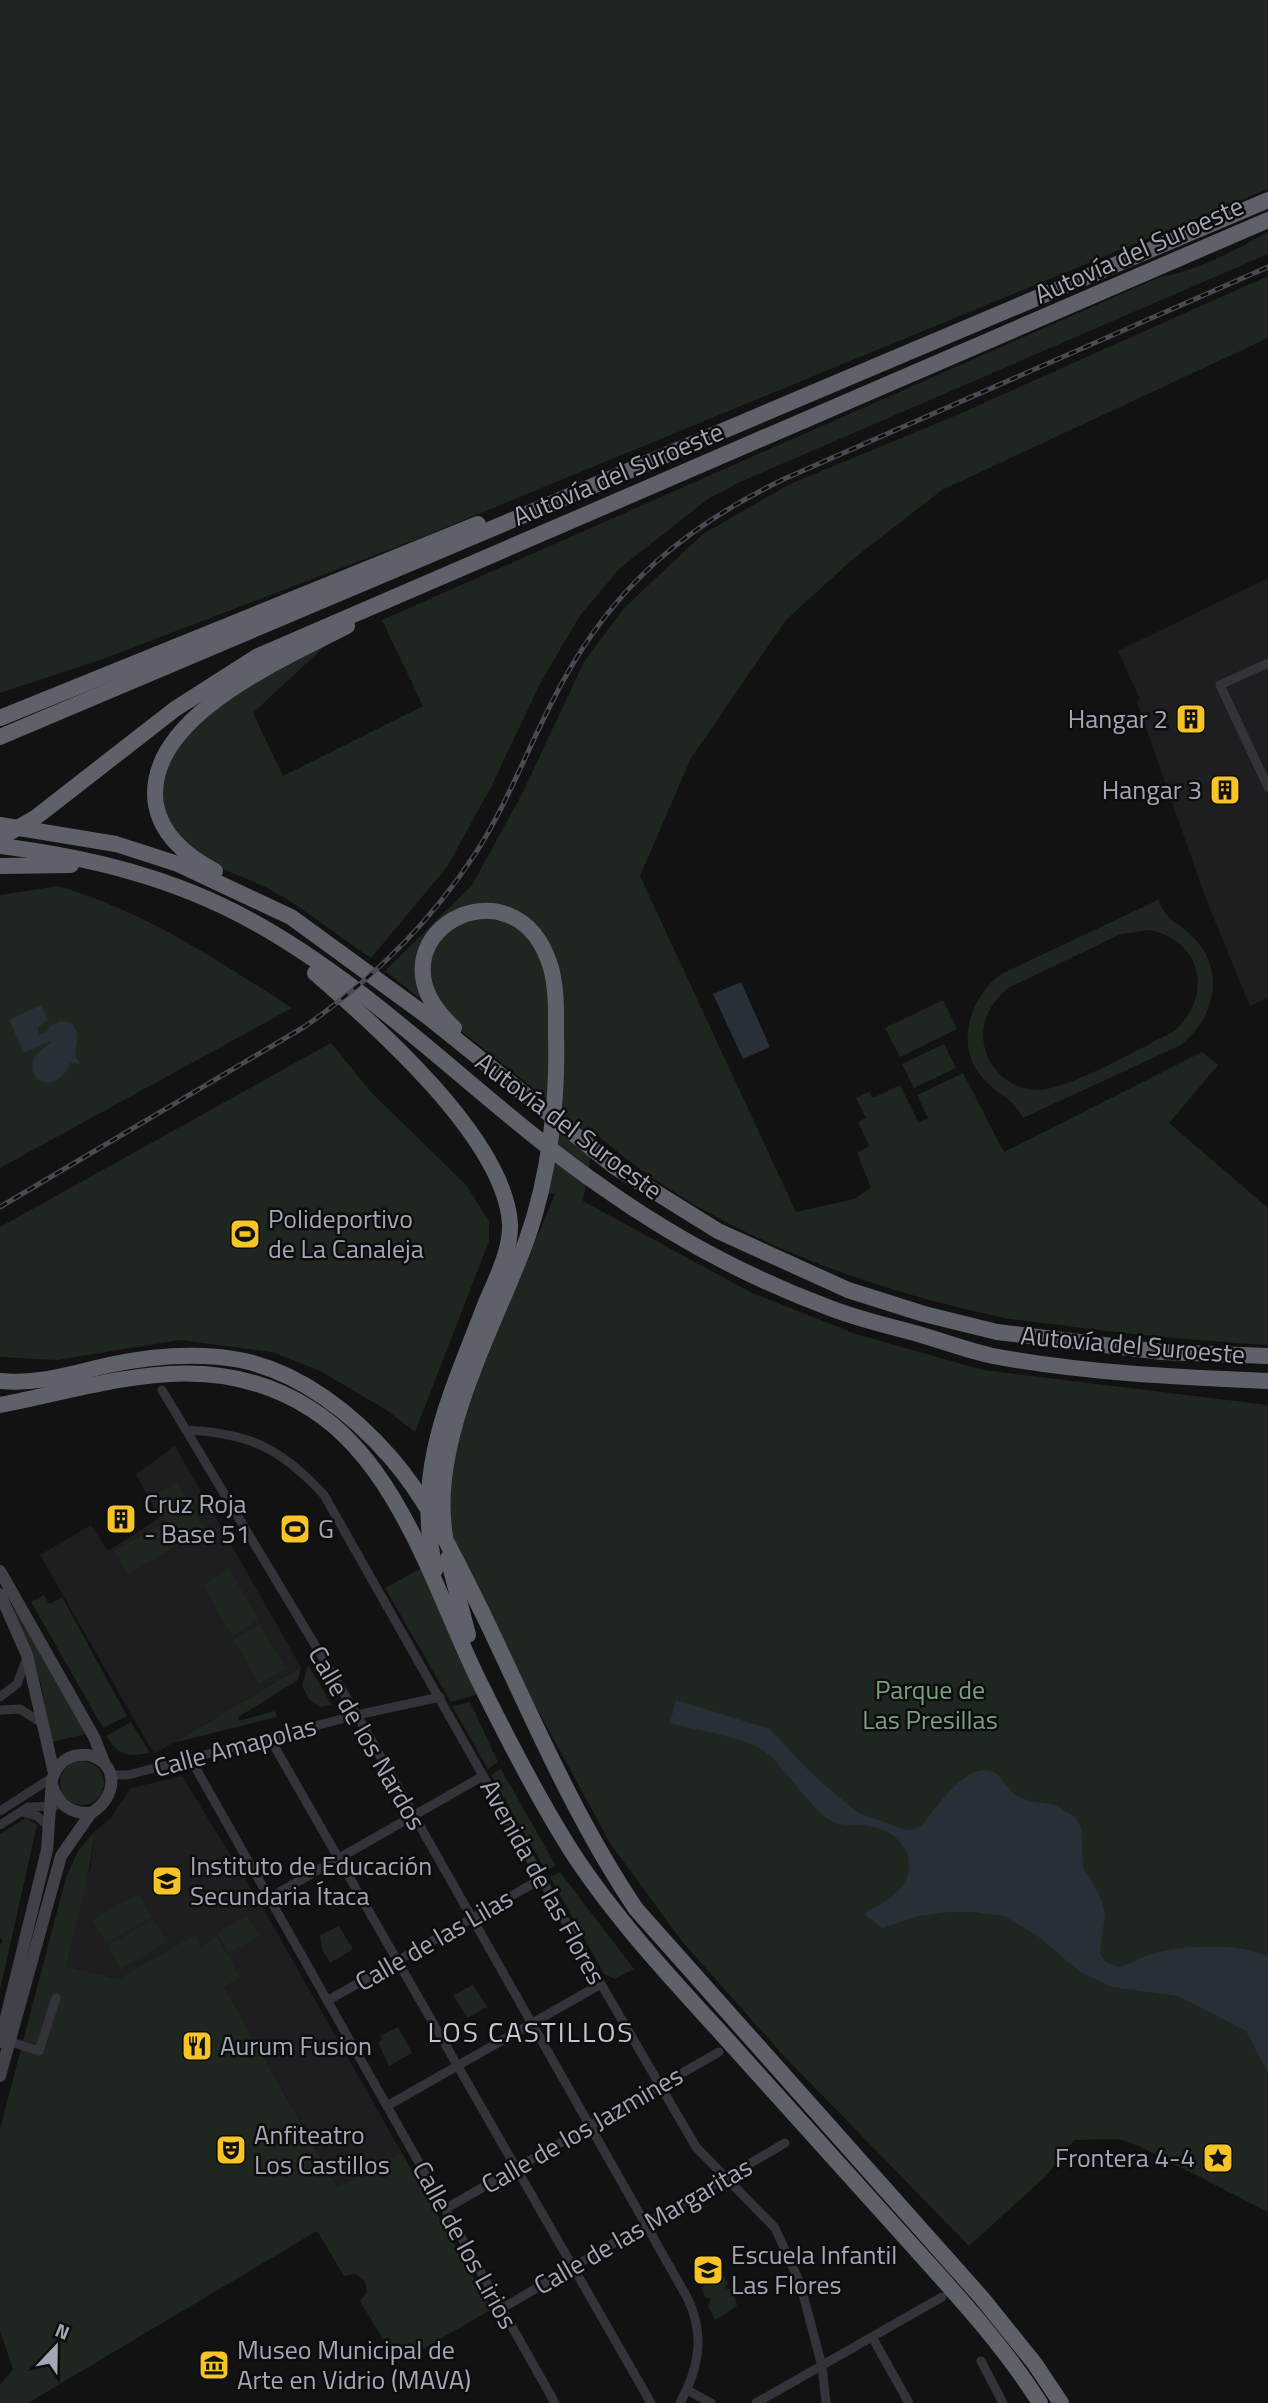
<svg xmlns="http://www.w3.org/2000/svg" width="1268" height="2403" viewBox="0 0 1268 2403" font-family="'Titillium Web',sans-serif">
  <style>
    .built { fill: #1e1e20 }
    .green { fill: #1e261f; fill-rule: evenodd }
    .water { fill: #282f37 }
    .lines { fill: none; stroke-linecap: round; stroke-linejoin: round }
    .street { stroke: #333339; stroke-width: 9 }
    .secondary { stroke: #414249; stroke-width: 12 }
    .highway { stroke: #5f616a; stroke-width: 16 }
    .rail-casing { stroke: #4a4b52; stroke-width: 5 }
    .rail { stroke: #0d0d0e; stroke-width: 2.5; stroke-dasharray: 8; stroke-linecap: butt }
    .labels { text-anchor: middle; stroke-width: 5; stroke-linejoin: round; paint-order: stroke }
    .street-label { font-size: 26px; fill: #a3a7b5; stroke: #0d0d0e }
    .poi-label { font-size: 26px; fill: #a3a7b5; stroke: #0d0d0e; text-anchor: start }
    .park-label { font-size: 26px; fill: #79a07f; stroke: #0d0d0e }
    .neighbourhood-label { font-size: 28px; letter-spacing: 2px; fill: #c4c6d0; stroke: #0d0d0e }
  </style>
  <rect width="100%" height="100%" fill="#121213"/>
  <g class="built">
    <path d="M 1268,578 L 1268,998 L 1250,1006 L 1206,899 L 1137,702 L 1140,699 L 1118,651 Z"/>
    <path d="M 175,1446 L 301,1667 L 154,1754 L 40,1555 L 91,1525 L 108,1551 L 159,1518 L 136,1474 Z"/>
    <path d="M 182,1776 L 263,1908 L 402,2153 L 339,2189 L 195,1936 L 118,1979 L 66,1966 L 91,1863 L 95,1831 L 110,1819 L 131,1788 Z"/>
  </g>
  <g class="green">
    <path d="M 0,0 L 1268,0 L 1268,189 L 420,538 L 103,659 L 0,693 Z"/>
    <path d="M 1268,232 L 1268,254 L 740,482 L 708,499 L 620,568 L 579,617 L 540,684 L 491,787 L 447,867 L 371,958 C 337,936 305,908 269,889 C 242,875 206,866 185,844 C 171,830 164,815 163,796 C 157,721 271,673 326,645 L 253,713 L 283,776 L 423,706 L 382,620 L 1160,277 C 1200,270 1233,251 1268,232 Z"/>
    <path d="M 1268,276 L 1268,338 L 942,490 L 853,559 L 786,620 L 691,758 L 640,876 L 796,1212 L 854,1199 L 871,1188 L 857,1153 L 869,1146 L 858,1122 L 866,1118 L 856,1098 L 869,1092 L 873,1098 L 900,1085 L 919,1123 L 928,1118 L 917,1095 L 963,1073 L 1004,1152 L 1202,1052 L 1218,1065 L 1169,1123 L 1268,1208 L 1268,1345 C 1201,1341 1135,1335 1068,1326 C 1044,1323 1019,1321 995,1316 C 854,1285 705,1230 595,1133 L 583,1201 L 750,1292 L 856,1334 L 983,1370 L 1268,1405 L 1268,2212 L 1139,2146 L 1119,2139 L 1074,2140 L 1046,2176 L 969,2246 L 782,2054 L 681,1940 L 610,1843 L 535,1705 L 450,1534 L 451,1460 L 482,1369 L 555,1194 L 545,1193 L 556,1106 L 385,971 L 472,885 L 522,794 L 584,662 L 624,608 L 703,534 L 790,484 L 950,418 Z"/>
    <path d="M 58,886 C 145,911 217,960 292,1008 L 0,1168 L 0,895 Z"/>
    <path d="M 1158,900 C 1171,927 1173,917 1191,935 C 1227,969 1215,1017 1181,1045 L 1023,1118 C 1012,1096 996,1095 981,1076 C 955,1044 970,997 1001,974 ZM 1150,930 C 1204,941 1213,999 1173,1032 C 1140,1048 1078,1084 1046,1089 C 1016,1095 988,1071 984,1044 C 980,1020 991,1003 1008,988 L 1121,934 Z"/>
    <path d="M 943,1000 L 957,1029 L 900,1057 L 885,1028 Z"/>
    <path d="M 331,1043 L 371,1092 L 466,1185 L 489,1221 L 489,1241 L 415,1432 L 385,1409 L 320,1371 L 272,1352 L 180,1340 L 57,1360 L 0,1357 L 0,1227 Z"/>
    <path d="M 944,1044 L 956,1068 L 914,1088 L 902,1064 Z"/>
    <path d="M 177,1482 L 207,1532 L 182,1547 L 152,1497 Z"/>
    <path d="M 163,1523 L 176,1546 L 128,1574 L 114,1551 Z"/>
    <path d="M 422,1568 L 456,1651 L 479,1694 L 451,1702 L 385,1588 Z"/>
    <path d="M 229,1569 L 259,1620 L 232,1636 L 203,1585 Z"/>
    <path d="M 44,1595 L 49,1604 L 62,1597 L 127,1716 L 103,1728 L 31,1602 Z"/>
    <path d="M 14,1611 L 16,1611 L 86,1734 L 51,1742 L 41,1684 Z"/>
    <path d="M 260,1625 L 286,1669 L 259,1684 L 233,1639 Z"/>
    <path d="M 308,1665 L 332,1705 L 320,1707 L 309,1699 L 302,1686 Z"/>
    <path d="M 301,1667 L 298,1680 L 238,1717 L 238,1721 L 275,1711 L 277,1717 L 173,1743 Z"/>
    <path d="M 470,1702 L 498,1762 L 488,1769 L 452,1706 Z"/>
    <path d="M 131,1722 L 150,1753 C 127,1757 119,1756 106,1736 Z"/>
    <circle cx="82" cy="1783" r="22"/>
    <path d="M 501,1769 L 556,1866 L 546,1871 L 491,1775 Z"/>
    <path d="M 26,1818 L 37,1825 L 0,1990 L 0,1944 L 3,1942 L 0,1937 L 0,1834 Z"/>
    <path d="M 95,1831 L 87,1881 L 66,1966 L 118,1979 L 195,1935 L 201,1946 L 217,1937 L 240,1977 L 224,1987 L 338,2188 L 402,2153 L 492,2309 L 416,2353 L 411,2345 L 393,2356 L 360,2301 L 367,2292 L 365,2281 L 356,2274 L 344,2276 L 317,2231 L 28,2403 L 0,2403 L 0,2385 L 13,2369 L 0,2331 L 0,2129 L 66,1877 L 78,1851 Z"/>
    <path d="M 560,1872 L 634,1969 L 615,1979 L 604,1974 L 550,1877 Z"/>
    <path d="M 138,1894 L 152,1917 L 106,1943 L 93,1920 Z"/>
    <path d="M 247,1916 L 259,1936 L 229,1953 L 217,1933 Z"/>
    <path d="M 153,1919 L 166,1942 L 120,1969 L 107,1946 Z"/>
    <path d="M 339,1926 L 353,1949 L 330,1963 L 322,1949 L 320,1935 Z"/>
    <path d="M 473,1985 L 487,2007 L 467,2018 L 453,1995 Z"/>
    <path d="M 398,2027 L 412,2053 L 389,2066 L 378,2043 L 382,2040 L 380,2036 Z"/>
    <path d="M 723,2276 L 728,2283 L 725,2288 L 732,2290 L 737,2306 L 715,2320 L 708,2306 L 711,2299 L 705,2297 L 701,2287 Z"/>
  </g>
  <g class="water">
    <path d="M 741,982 L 770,1047 L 743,1059 L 713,994 Z"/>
    <path d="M 41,1005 L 48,1020 L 38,1027 L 39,1034 L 46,1033 L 50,1026 L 60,1021 L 72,1023 L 78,1033 L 75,1054 L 80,1064 L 70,1063 C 59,1094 27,1084 33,1061 C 36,1051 47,1048 51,1041 L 24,1053 L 9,1020 Z"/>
    <path d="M 676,1700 L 770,1729 L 811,1773 L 846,1803 L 859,1813 L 906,1830 L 913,1830 L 922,1825 C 937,1807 969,1757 996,1773 L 1015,1795 L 1029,1801 L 1056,1805 L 1075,1817 L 1081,1828 L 1083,1867 L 1102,1900 L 1105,1914 L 1100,1954 L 1106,1962 L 1119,1967 C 1130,1965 1138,1958 1149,1955 C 1179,1945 1241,1942 1268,1957 L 1268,2073 L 1246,2031 L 1178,1996 L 1112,1987 L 1080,1972 L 1039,1937 L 1004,1916 L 975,1912 L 948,1912 L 918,1916 L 882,1928 L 864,1914 C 874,1907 887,1902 895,1894 C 925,1867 904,1831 869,1826 C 851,1823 840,1829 824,1816 C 804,1800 779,1758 758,1747 C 735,1736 696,1730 670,1723 Z"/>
  </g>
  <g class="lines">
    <g class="street">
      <path d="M 1268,663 L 1220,685 L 1268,787"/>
      <path d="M 162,1390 L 357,1715 L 688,2299 C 705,2336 699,2368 680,2403"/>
      <path d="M 186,1430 C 249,1433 281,1448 324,1495 L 601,1984 L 696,2147 L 775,2228 L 800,2283 L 822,2366 L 826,2403"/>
      <path d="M 0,1697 L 17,1684 L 26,1660"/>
      <path d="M 0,1710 L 20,1709 L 43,1724"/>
      <path d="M 269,1737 L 651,2403"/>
      <path d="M 190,1758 L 555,2403"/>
      <path d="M 111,1775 L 128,1775 L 357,1715 L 440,1697"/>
      <path d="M 0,1811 L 53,1777"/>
      <path d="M 22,1812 L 37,1816 L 49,1827"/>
      <path d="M 0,1825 L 28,1807 L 55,1806"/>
      <path d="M 269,1898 L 483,1776"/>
      <path d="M 327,2001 L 541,1879"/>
      <path d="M 5,2040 L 39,2051 L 56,1998"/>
      <path d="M 387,2106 L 601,1984"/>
      <path d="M 445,2209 L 719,2052"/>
      <path d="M 501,2309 L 785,2143"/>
      <path d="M 872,2337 L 909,2403"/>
      <path d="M 981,2361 L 1003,2403"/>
      <path d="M 687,2390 L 711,2403"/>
      <path d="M 756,2403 L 942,2297"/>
    </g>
    <g class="secondary">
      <path d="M 0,1571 L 94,1737 L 104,1762"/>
      <path d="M 0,1594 L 27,1655 L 54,1773"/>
      <path d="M 0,2042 L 47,1850 L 52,1780 C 57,1762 70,1753 89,1755 C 120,1764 117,1798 91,1813 C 72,1814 60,1806 53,1788"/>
      <path d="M 0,2076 L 61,1856 L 91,1813"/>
    </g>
    <g class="highway">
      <path d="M 0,718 L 478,524"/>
      <path d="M 0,737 L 1268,200"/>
      <path d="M 0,825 L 116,844 L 178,864 L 291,917 L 427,1016 L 615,1167 L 718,1231 L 848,1290 L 924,1314 L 997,1332 L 1162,1352 L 1268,1356"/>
      <path d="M 0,838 L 35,818 L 175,709 L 258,656 L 1268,220"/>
      <path d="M 0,846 C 87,857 172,877 250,920 C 380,991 483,1105 605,1189 C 673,1237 752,1279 830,1308 C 858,1319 889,1326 918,1334 C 943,1341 968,1351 993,1356 C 1084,1373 1176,1377 1268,1381"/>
      <path d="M 0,866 L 71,865"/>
      <path d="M 215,871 C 188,857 162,837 156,805 C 142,718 284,659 347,626"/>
      <path d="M 315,973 C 377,1027 505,1139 510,1224 C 511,1251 495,1281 485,1305 C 450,1397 413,1469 435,1570"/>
      <path d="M 0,1381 C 38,1385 73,1373 109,1365 C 152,1356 196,1352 240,1360 C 300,1372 353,1414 392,1459 C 430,1503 457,1562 483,1614 C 531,1714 574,1817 636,1909 L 982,2298 L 1035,2364 L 1061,2403"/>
      <path d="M 0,1405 C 109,1384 209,1344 311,1409 C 399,1464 435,1591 478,1679 C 507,1738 537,1797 572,1852 C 615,1918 669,1976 722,2034 C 785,2104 848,2174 911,2244 C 957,2295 1003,2345 1040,2403"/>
      <path d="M 445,1536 C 429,1440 494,1329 527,1239 C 549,1177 558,1102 556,1036 C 556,1014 557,990 551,968 C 516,849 356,939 454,1028"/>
      <path d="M 448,1558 L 468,1635"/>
    </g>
    <g class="rail-casing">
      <path id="rail" d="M 0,1207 L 304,1027 C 372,980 430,923 475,854 C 510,800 531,739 562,683 C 615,585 685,527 784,479 L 1268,267"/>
    </g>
    <use href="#rail" class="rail"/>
  </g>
  <defs>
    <g id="building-square" transform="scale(1.575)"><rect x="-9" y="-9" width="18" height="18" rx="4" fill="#f7c426" stroke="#0d0d0e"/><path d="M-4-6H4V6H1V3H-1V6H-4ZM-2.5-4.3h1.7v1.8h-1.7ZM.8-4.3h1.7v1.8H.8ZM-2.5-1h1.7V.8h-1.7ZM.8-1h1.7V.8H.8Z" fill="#111"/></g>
    <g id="stadium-square" transform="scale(1.575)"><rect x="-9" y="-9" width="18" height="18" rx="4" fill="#f7c426" stroke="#0d0d0e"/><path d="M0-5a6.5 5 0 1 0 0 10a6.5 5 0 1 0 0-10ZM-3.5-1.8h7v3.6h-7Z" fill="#111"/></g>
    <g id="school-square" transform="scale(1.575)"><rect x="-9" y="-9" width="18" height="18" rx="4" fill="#f7c426" stroke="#0d0d0e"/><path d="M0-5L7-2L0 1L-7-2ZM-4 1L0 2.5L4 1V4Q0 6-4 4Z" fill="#111"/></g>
    <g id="restaurant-square" transform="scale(1.575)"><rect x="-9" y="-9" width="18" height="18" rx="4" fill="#f7c426" stroke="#0d0d0e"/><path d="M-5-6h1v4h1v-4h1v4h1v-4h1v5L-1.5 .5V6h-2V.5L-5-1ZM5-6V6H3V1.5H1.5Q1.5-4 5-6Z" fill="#111"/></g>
    <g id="theatre-square" transform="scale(1.575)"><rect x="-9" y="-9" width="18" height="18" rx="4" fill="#f7c426" stroke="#0d0d0e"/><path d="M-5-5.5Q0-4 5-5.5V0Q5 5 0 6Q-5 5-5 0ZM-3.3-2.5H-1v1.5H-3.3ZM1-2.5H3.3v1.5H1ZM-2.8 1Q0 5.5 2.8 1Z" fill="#111"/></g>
    <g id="sight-square" transform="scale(1.575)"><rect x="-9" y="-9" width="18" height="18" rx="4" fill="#f7c426" stroke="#0d0d0e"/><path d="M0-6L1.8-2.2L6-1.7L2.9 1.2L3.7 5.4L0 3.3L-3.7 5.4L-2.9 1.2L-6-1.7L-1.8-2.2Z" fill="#111"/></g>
    <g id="museum-square" transform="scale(1.575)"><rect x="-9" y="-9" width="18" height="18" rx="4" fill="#f7c426" stroke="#0d0d0e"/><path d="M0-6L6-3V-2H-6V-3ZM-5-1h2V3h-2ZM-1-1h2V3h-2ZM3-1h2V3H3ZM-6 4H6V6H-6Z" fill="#111"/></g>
  </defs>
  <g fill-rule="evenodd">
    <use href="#building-square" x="1191" y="719"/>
    <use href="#building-square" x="1225" y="790"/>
    <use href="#stadium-square" x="245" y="1234"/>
    <use href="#building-square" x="121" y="1519"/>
    <use href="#stadium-square" x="295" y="1529"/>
    <use href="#school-square" x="167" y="1881"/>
    <use href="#restaurant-square" x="197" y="2046"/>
    <use href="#theatre-square" x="231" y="2150"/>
    <use href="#sight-square" x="1218" y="2158"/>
    <use href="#school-square" x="708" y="2270"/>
    <use href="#museum-square" x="214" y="2365"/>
  </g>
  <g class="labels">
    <g class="street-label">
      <text transform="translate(1139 250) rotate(-24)" y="9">Autovía del Suroeste</text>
      <text transform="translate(618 474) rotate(-23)" y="9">Autovía del Suroeste</text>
      <text transform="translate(569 1126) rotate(37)" y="9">Autovía del Suroeste</text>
      <text transform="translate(1133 1345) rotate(5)" y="9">Autovía del Suroeste</text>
      <text transform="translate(367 1738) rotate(60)" y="9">Calle de los Nardos</text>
      <text transform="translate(235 1747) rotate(-15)" y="9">Calle Amapolas</text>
      <text transform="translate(543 1882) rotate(61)" y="9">Avenida de las Flores</text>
      <text transform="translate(434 1940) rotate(-30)" y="9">Calle de las Lilas</text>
      <text transform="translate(582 2130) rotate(-30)" y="9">Calle de los Jazmines</text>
      <text transform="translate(643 2226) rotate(-30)" y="9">Calle de las Margaritas</text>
      <text transform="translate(465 2245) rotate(61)" y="9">Calle de los Lirios</text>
    </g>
    <g class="poi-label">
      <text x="1168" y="728" text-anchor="end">Hangar 2</text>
      <text x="1202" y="799" text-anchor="end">Hangar 3</text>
      <text x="268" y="1228">Polideportivo<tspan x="268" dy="30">de La Canaleja</tspan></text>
      <text x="144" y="1513">Cruz Roja<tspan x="144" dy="30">- Base 51</tspan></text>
      <text x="318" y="1538">G</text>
      <text x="190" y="1875">Instituto de Educación<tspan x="190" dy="30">Secundaria Ítaca</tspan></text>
      <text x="220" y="2055">Aurum Fusion</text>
      <text x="254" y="2144">Anfiteatro<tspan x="254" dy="30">Los Castillos</tspan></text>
      <text x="1195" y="2167" text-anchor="end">Frontera 4-4</text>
      <text x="731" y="2264">Escuela Infantil<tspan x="731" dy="30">Las Flores</tspan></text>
      <text x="237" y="2359">Museo Municipal de<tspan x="237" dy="30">Arte en Vidrio (MAVA)</tspan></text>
    </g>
    <g class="park-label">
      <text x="930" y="1699">Parque de<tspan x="930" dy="30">Las Presillas</tspan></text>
    </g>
    <g class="neighbourhood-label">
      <text x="531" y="2042">LOS CASTILLOS</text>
    </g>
  </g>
  <g transform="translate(56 2347) rotate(22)" stroke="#0d0d0e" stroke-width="5" paint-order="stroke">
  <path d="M0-5L12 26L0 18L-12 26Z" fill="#a3a7b5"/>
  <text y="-10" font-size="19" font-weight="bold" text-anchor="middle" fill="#a3a7b5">N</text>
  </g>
</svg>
